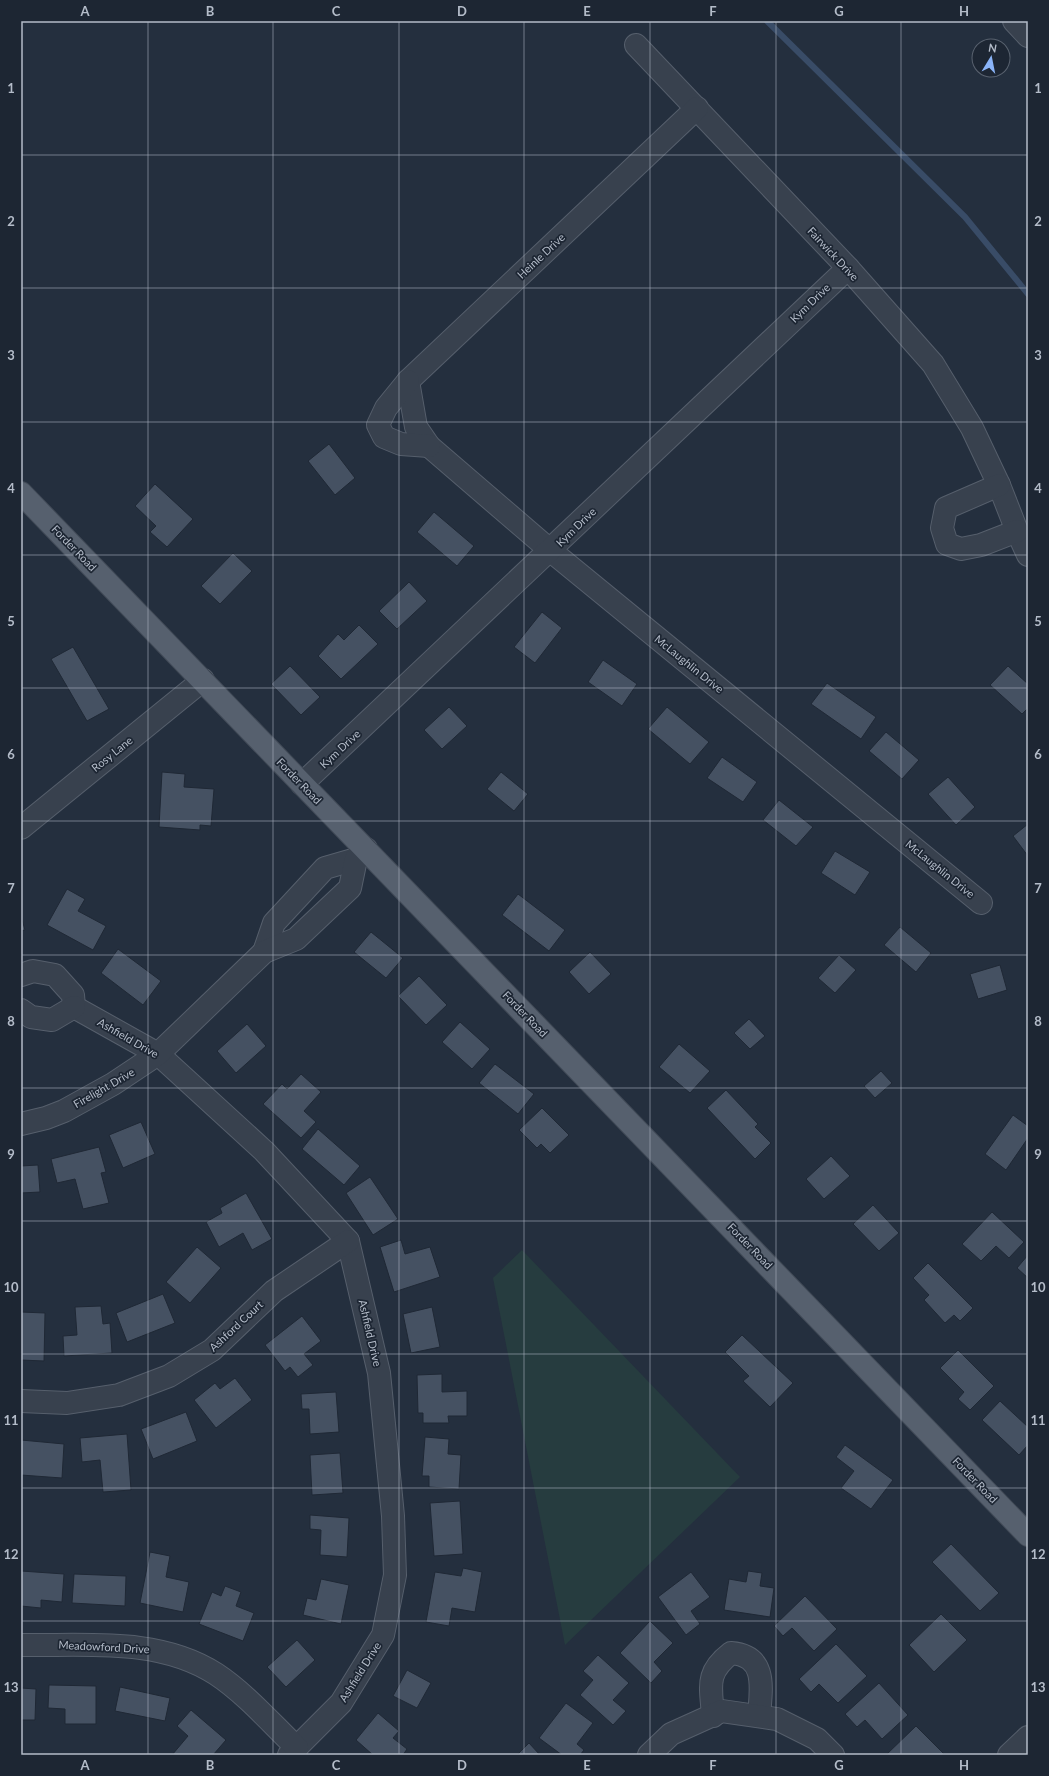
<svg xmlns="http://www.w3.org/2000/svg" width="1049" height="1776" viewBox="0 0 1049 1776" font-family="Lato,sans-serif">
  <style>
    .green { fill: #263c3f }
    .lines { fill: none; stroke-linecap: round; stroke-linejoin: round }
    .stream { stroke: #394c67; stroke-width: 6 }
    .building { fill: #455162; stroke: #1f2835 }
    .minor-casing { stroke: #565f6c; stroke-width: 24 }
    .major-casing { stroke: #414a57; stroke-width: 24 }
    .minor { stroke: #38414e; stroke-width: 22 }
    .major { stroke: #56606e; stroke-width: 22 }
    .grid { fill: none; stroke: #b4bcc9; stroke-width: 1; stroke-opacity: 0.55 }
    .labels { text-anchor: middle; stroke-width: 3.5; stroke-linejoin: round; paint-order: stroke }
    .street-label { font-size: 11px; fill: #b4bcc9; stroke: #1d2633 }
    .neatline { fill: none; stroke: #b4bcc9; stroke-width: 1.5 }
    .grid-label { font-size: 13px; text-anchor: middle; font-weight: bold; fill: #b4bcc9 }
  </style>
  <rect width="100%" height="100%" fill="#242f3e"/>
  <path class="green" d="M 522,1250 L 740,1477 L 565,1645 L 493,1278 Z"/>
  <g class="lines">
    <path class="stream" d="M 767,21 L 965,217 L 1028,294"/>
  </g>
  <g class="building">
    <path d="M 329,444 L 355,478 L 335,495 L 308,461 Z"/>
    <path d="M 155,484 L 193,519 L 167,547 L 150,532 L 156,526 L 135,506 Z"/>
    <path d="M 434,512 L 474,546 L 457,566 L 417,532 Z"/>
    <path d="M 233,553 L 252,571 L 220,604 L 201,586 Z"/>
    <path d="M 409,582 L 427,601 L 397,629 L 379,611 Z"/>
    <path d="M 542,612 L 562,628 L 535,663 L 514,647 Z"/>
    <path d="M 359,625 L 378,644 L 341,679 L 318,656 L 338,634 L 344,640 Z"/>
    <path d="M 73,647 L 109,709 L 87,721 L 51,659 Z"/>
    <path d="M 603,660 L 637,684 L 622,706 L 588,682 Z"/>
    <path d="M 290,666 L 320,697 L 301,715 L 271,684 Z"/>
    <path d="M 1008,666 L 1028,684 L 1028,708 L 1022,714 L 990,685 Z"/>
    <path d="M 827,683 L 876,717 L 861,739 L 811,704 Z"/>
    <path d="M 449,707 L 467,726 L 442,749 L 424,730 Z"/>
    <path d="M 667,707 L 709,742 L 690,764 L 648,729 Z"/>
    <path d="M 886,732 L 919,760 L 902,779 L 869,751 Z"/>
    <path d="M 722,757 L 757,782 L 743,802 L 707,778 Z"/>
    <path d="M 162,772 L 185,774 L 184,787 L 214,789 L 211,826 L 200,825 L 200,830 L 159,827 Z"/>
    <path d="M 501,772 L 528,794 L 514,811 L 487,789 Z"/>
    <path d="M 948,777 L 975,807 L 956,825 L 928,794 Z"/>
    <path d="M 779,800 L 813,827 L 796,846 L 763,820 Z"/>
    <path d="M 1028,824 L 1028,856 L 1013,836 Z"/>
    <path d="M 835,851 L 870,872 L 855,895 L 821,873 Z"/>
    <path d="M 67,889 L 85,899 L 78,911 L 106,926 L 93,950 L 47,925 Z"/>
    <path d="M 518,894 L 565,930 L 549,951 L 502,915 Z"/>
    <path d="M 21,916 L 25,930 L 21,931 Z"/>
    <path d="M 900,927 L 931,953 L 916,972 L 884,945 Z"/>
    <path d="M 371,932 L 403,958 L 386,978 L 354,952 Z"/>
    <path d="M 118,949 L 161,981 L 143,1005 L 101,973 Z"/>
    <path d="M 590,952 L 611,974 L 589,994 L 569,972 Z"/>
    <path d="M 839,955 L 856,970 L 835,993 L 818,978 Z"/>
    <path d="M 1000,965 L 1007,990 L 978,999 L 970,974 Z"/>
    <path d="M 419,976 L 447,1005 L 426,1025 L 398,996 Z"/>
    <path d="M 749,1019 L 765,1036 L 750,1049 L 734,1033 Z"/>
    <path d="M 460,1022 L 490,1049 L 472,1069 L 442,1042 Z"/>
    <path d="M 247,1024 L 266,1046 L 236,1073 L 217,1051 Z"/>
    <path d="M 679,1044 L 710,1071 L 690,1093 L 659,1067 Z"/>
    <path d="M 495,1064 L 534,1094 L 518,1114 L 479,1083 Z"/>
    <path d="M 881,1071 L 892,1083 L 875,1098 L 864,1086 Z"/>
    <path d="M 301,1074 L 321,1092 L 304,1111 L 316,1122 L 301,1138 L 263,1104 L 282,1084 L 287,1089 Z"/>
    <path d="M 726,1090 L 758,1124 L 755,1127 L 771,1143 L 755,1159 L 707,1108 Z"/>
    <path d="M 542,1108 L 569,1135 L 550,1153 L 541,1144 L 537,1148 L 519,1130 Z"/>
    <path d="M 1013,1115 L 1028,1126 L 1028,1138 L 1006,1170 L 985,1154 Z"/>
    <path d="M 141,1122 L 155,1154 L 123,1168 L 109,1135 Z"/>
    <path d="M 318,1129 L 360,1166 L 344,1185 L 302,1149 Z"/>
    <path d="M 99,1147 L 106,1172 L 101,1173 L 109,1203 L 83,1209 L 75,1179 L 57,1183 L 51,1159 Z"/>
    <path d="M 831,1156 L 850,1176 L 824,1199 L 806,1179 Z"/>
    <path d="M 38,1165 L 40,1192 L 21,1193 L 21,1166 Z"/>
    <path d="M 370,1177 L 398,1219 L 373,1235 L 346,1193 Z"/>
    <path d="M 246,1193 L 272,1239 L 252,1250 L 243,1233 L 219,1247 L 206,1222 L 222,1213 L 220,1208 Z"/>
    <path d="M 873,1205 L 899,1233 L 879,1251 L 853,1224 Z"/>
    <path d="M 992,1212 L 1024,1242 L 1009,1258 L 996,1246 L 981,1261 L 962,1244 Z"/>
    <path d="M 401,1240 L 405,1254 L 430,1247 L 440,1277 L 394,1292 L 380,1247 Z"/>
    <path d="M 197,1247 L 221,1268 L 190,1303 L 166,1282 Z"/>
    <path d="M 1028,1255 L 1028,1278 L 1017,1268 Z"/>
    <path d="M 928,1263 L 973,1308 L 960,1321 L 954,1315 L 945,1323 L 924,1300 L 929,1295 L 913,1278 Z"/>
    <path d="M 163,1294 L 175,1323 L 127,1342 L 116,1313 Z"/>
    <path d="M 101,1306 L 103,1324 L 110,1323 L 112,1353 L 64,1356 L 63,1336 L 77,1335 L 75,1307 Z"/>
    <path d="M 432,1307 L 440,1347 L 411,1353 L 403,1314 Z"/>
    <path d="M 21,1312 L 45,1313 L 44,1361 L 21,1360 Z"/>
    <path d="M 302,1316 L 321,1341 L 304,1354 L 313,1365 L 298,1377 L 290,1367 L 285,1371 L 265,1345 Z"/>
    <path d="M 742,1335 L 793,1383 L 770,1407 L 743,1381 L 749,1376 L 725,1352 Z"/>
    <path d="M 958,1350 L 994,1386 L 970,1410 L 958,1399 L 964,1392 L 940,1368 Z"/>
    <path d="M 442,1374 L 442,1392 L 467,1391 L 467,1416 L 448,1416 L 449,1423 L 423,1423 L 423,1413 L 418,1413 L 417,1375 Z"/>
    <path d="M 235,1378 L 252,1400 L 216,1428 L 194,1400 L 215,1383 L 220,1389 Z"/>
    <path d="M 336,1392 L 339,1432 L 310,1434 L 309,1409 L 302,1409 L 301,1394 Z"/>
    <path d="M 1000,1401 L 1028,1427 L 1028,1445 L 1019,1455 L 982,1420 Z"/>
    <path d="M 186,1412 L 197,1441 L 153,1459 L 141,1429 Z"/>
    <path d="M 127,1434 L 131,1490 L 103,1492 L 100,1460 L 82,1462 L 80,1438 Z"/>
    <path d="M 425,1437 L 449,1439 L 448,1454 L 461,1455 L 459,1489 L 429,1487 L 429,1476 L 422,1476 Z"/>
    <path d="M 21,1440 L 64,1444 L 62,1478 L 21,1475 Z"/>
    <path d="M 845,1445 L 893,1480 L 871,1509 L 841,1488 L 854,1471 L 836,1457 Z"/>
    <path d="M 340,1453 L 343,1493 L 312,1495 L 310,1455 Z"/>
    <path d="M 460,1501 L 463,1554 L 434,1556 L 430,1503 Z"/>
    <path d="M 310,1515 L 349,1518 L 347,1557 L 320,1555 L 321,1530 L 310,1529 Z"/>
    <path d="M 951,1544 L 999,1593 L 980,1611 L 932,1562 Z"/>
    <path d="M 150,1552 L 170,1556 L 166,1577 L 189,1582 L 183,1612 L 140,1603 Z"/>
    <path d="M 463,1568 L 482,1572 L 475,1612 L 452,1608 L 449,1626 L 426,1622 L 435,1572 L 461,1576 Z"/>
    <path d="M 21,1571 L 64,1574 L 62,1602 L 41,1600 L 41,1608 L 21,1606 Z"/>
    <path d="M 748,1571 L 762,1573 L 760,1586 L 774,1588 L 770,1617 L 724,1610 L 729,1579 L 746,1582 Z"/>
    <path d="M 691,1572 L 710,1597 L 691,1611 L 700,1624 L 686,1635 L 658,1597 Z"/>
    <path d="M 74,1574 L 126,1576 L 125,1606 L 72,1603 Z"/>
    <path d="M 321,1579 L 349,1585 L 341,1624 L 303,1615 L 307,1598 L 316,1600 Z"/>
    <path d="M 225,1586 L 241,1592 L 236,1606 L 254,1613 L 243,1641 L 199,1624 L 212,1592 L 221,1596 Z"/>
    <path d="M 805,1596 L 837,1629 L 814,1651 L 792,1628 L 783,1636 L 774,1626 Z"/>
    <path d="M 941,1614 L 967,1640 L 934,1672 L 909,1645 Z"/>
    <path d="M 650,1621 L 673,1643 L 654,1662 L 662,1671 L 651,1683 L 620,1653 Z"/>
    <path d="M 297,1640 L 315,1660 L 286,1687 L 267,1667 Z"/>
    <path d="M 836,1644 L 867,1676 L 838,1703 L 819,1684 L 811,1692 L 799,1679 Z"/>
    <path d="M 598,1655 L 629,1683 L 613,1700 L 626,1711 L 613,1725 L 580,1695 L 593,1680 L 583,1671 Z"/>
    <path d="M 407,1670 L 431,1683 L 417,1708 L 393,1696 Z"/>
    <path d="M 879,1683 L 908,1715 L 882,1739 L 865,1720 L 857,1727 L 845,1714 Z"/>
    <path d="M 49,1685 L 96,1686 L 96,1724 L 65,1724 L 65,1709 L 48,1708 Z"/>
    <path d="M 120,1687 L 170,1698 L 165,1721 L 115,1711 Z"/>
    <path d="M 21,1688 L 36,1689 L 35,1720 L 21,1720 Z"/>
    <path d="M 566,1703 L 593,1723 L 577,1744 L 584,1750 L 580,1755 L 562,1755 L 539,1738 Z"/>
    <path d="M 191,1710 L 226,1740 L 213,1755 L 172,1755 L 188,1736 L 177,1726 Z"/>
    <path d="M 378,1713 L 399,1731 L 393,1738 L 407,1749 L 403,1755 L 373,1755 L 356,1740 Z"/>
    <path d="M 916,1726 L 945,1755 L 886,1755 Z"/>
    <path d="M 529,1743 L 540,1755 L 517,1755 Z"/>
  </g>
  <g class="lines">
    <g class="minor-casing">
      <g id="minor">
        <path d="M 1014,21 L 1028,36"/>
        <path d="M 636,45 L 848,268 L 933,364 L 972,428 L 999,485 L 1017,531 L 1028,555"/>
        <path d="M 697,108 L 408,381 L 416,427 L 429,446 L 551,551 L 981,903"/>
        <path d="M 408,381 L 386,408 L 378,425 L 384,437 L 401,444 L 429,446"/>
        <path d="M 999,485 L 946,508 L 942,528 L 947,544 L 961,549 L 981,545 L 1017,531"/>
        <path d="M 302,784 L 848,268"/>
        <path d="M 21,828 L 203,680"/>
        <path d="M 264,952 L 274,923 L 325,868 L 356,859"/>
        <path d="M 21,975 L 33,971 L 55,975 L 73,995 L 74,1007"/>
        <path d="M 74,1007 L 158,1054 L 264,1151 L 348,1241 L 379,1373 L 393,1516 L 395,1575 L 383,1635 L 341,1703 L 289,1755"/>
        <path d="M 21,1010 L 31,1017 L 52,1020 L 74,1007"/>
        <path d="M 21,1124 L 46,1118 L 64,1111 L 113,1084 L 158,1054 L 264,952 L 296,939 L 350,888 L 356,859 L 366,849"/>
        <path d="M 21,1401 L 67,1403 L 119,1395 L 169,1376 L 212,1350 L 274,1291 L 348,1241"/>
        <path d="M 21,1645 C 86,1646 159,1637 216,1674 C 245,1693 272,1724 297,1748"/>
        <path d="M 713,1716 C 711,1686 705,1673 731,1653 C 768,1656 761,1689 759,1716"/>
        <path d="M 649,1755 L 671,1734 L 722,1711 L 777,1719 L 817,1739 L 833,1755"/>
        <path d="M 1009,1755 L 1028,1737"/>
      </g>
    </g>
    <g class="major-casing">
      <path id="major" d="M 21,493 L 1028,1535"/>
    </g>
    <use href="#minor" class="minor"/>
    <use href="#major" class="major"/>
  </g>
  <path class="grid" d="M 148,21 L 148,1755M 273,21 L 273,1755M 399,21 L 399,1755M 524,21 L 524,1755M 650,21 L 650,1755M 776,21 L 776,1755M 901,21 L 901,1755M 21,155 L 1028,155M 21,288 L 1028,288M 21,422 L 1028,422M 21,555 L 1028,555M 21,688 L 1028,688M 21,821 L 1028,821M 21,955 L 1028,955M 21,1088 L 1028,1088M 21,1221 L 1028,1221M 21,1354 L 1028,1354M 21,1488 L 1028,1488M 21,1621 L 1028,1621"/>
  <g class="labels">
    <g class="street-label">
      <text transform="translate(833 254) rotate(47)" y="4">Fairwick Drive</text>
      <text transform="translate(541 256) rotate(-43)" y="4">Heinle Drive</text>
      <text transform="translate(810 303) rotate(-44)" y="4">Kym Drive</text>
      <text transform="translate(576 527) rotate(-44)" y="4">Kym Drive</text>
      <text transform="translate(74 548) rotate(46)" y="4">Forder Road</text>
      <text transform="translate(689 664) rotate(39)" y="4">McLaughlin Drive</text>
      <text transform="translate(340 749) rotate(-43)" y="4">Kym Drive</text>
      <text transform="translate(112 754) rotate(-39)" y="4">Rosy Lane</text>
      <text transform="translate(299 781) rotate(46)" y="4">Forder Road</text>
      <text transform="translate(940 869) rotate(39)" y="4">McLaughlin Drive</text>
      <text transform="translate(525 1014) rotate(46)" y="4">Forder Road</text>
      <text transform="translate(128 1038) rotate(30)" y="4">Ashfield Drive</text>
      <text transform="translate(104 1088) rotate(-30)" y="4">Firelight Drive</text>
      <text transform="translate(750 1246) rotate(46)" y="4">Forder Road</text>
      <text transform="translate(236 1326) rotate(-43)" y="4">Ashford Court</text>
      <text transform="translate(370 1333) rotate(77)" y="4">Ashfield Drive</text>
      <text transform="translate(975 1480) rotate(46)" y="4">Forder Road</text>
      <text transform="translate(104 1647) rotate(3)" y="4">Meadowford Drive</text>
      <text transform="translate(360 1672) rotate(-58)" y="4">Ashfield Drive</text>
    </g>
  </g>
  <rect width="1049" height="1776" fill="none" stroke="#1d2633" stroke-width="44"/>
  <g transform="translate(991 58) rotate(10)"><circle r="19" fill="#1d2633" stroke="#59626f"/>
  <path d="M0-3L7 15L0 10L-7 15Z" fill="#8ab4f8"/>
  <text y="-6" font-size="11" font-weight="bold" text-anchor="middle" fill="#b4bcc9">N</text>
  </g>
  <rect x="22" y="22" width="1005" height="1732" class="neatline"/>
  <g class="grid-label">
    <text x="85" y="16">A</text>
    <text x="210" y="16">B</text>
    <text x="336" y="16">C</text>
    <text x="462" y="16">D</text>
    <text x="587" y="16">E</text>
    <text x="713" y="16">F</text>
    <text x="839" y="16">G</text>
    <text x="964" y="16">H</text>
    <text x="11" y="93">1</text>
    <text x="1038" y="93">1</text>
    <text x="11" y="226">2</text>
    <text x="1038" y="226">2</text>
    <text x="11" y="360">3</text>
    <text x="1038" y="360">3</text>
    <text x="11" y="493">4</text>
    <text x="1038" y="493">4</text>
    <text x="11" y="626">5</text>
    <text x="1038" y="626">5</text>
    <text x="11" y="759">6</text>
    <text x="1038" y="759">6</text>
    <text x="11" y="893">7</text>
    <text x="1038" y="893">7</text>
    <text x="11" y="1026">8</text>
    <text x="1038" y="1026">8</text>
    <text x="11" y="1159">9</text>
    <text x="1038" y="1159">9</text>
    <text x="11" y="1292">10</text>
    <text x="1038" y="1292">10</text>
    <text x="11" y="1425">11</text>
    <text x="1038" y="1425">11</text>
    <text x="11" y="1559">12</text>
    <text x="1038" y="1559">12</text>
    <text x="11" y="1692">13</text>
    <text x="1038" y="1692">13</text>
    <text x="85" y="1770">A</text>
    <text x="210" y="1770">B</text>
    <text x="336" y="1770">C</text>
    <text x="462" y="1770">D</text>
    <text x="587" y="1770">E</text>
    <text x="713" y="1770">F</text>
    <text x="839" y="1770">G</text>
    <text x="964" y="1770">H</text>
  </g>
</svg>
